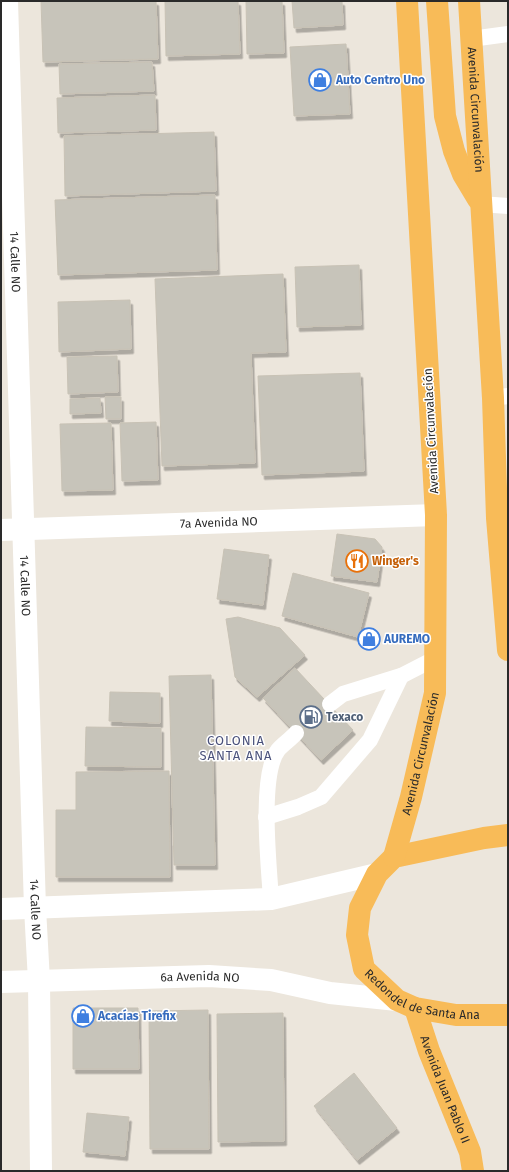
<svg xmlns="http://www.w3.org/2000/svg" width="509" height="1172" viewBox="0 0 509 1172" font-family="'Fira Sans',sans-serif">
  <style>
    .building { fill: #c7c4ba; stroke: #c8c2b5; filter: url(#shadow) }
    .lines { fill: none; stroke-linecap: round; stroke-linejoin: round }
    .service { stroke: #fff; stroke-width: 16 }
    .minor { stroke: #fff; stroke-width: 22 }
    .tertiary { stroke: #fff; stroke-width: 22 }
    .trunk { stroke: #f8bb58; stroke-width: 22 }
    .labels { text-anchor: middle; stroke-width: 3; stroke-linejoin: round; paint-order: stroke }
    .shop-label { font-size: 12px; font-weight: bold; fill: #366cbe; stroke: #fff; text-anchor: start }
    .street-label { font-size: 12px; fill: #2a2a2a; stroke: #fff }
    .food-label { font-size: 12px; font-weight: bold; fill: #c56008; stroke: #fff; text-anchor: start }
    .service-label { font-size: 12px; font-weight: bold; fill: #4e5e75; stroke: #fff; text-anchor: start }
    .neighbourhood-label { font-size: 13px; letter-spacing: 1px; fill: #4a517b; stroke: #fff }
  </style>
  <defs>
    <filter id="shadow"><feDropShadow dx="2.5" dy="4.5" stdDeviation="0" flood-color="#0004"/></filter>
  </defs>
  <rect width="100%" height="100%" fill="#ece6dc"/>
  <g class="building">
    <path d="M 41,1 L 156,1 L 158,59 L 43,62 Z"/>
    <path d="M 165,1 L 238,1 L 240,54 L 166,56 Z"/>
    <path d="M 246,1 L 282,1 L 284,53 L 247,54 Z"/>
    <path d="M 292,1 L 342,1 L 343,25 L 294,28 Z"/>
    <path d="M 346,44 L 350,114 L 294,116 L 290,47 Z"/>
    <path d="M 152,62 L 154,91 L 60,94 L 59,64 Z"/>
    <path d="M 155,95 L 156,130 L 58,133 L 57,98 Z"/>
    <path d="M 214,132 L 216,191 L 65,196 L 64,136 Z"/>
    <path d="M 215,195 L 217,270 L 58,275 L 55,200 Z"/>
    <path d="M 359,265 L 361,325 L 297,327 L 295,267 Z"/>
    <path d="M 283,274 L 286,352 L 251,353 L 255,463 L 162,466 L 155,279 Z"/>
    <path d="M 130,300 L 131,349 L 59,352 L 58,302 Z"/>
    <path d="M 117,356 L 118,392 L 68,394 L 67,357 Z"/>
    <path d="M 360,373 L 364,471 L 262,475 L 258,376 Z"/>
    <path d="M 105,397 L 121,397 L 121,419 L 106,419 Z"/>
    <path d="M 100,398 L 101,413 L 70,414 L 70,399 Z"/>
    <path d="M 156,422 L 158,480 L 122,481 L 120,423 Z"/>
    <path d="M 111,423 L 113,490 L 62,491 L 60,424 Z"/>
    <path d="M 337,534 L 375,539 L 382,547 L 377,582 L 331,576 Z"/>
    <path d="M 224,549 L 269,555 L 263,605 L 217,599 Z"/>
    <path d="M 293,573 L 369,593 L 358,637 L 282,616 Z"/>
    <path d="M 238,617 L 280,628 L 305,655 L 257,697 L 235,677 L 226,619 Z"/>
    <path d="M 295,668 L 353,730 L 321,760 L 263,698 Z"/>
    <path d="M 211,675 L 215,865 L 174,865 L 169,676 Z"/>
    <path d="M 110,692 L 160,693 L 160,723 L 109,721 Z"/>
    <path d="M 86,727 L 161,728 L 161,767 L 85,766 Z"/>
    <path d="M 169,771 L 170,877 L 56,877 L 56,810 L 76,810 L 76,772 Z"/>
    <path d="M 73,1008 L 138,1008 L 139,1069 L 73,1069 Z"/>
    <path d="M 208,1010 L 209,1149 L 150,1149 L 149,1011 Z"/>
    <path d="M 283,1013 L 284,1141 L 218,1142 L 217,1014 Z"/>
    <path d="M 354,1073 L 397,1128 L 357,1160 L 314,1106 Z"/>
    <path d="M 87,1113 L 129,1117 L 125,1156 L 83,1152 Z"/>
  </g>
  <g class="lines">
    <g class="service">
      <path d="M 471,39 L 508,34"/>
      <path d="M 480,204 L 508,206"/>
      <path d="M 493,398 L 508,396"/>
      <path d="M 330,704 L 343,694 L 401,676 L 436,658"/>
      <path d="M 266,817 L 298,807 L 321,797 L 370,740 L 401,676"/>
      <path d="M 271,899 C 269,867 259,775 278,750 C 283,744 291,739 296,733"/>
    </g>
    <g class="minor">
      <path id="s1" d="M 7,1 L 35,908 L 39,981 L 41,1171"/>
      <path id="s2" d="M 1,530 L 436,515"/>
    </g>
    <g class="tertiary">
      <path d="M 1,909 L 271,899 L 377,874"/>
      <path id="s3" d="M 1,982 L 209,976 L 271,980 L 330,993 L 397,1000"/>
    </g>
    <g class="trunk">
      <path d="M 437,1 L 445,116 L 454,151 L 463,174 L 478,199"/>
      <path id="s4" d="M 469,1 L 493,398 L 497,518 L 508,650"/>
      <path id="s5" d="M 508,835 L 484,838 L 394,857 L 377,874 L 360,908 L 357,935 L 364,969 L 397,1000 L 415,1008 L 456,1015 L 508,1015"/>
      <path id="s6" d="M 394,857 L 411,797 L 435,693 L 436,515 L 407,1"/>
      <path id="s7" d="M 415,1008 L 429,1051 L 470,1152 L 473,1171"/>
    </g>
  </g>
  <defs>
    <g id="shop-ring" transform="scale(1.15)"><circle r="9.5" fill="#fff" stroke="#3f7fe0" stroke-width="1.5"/><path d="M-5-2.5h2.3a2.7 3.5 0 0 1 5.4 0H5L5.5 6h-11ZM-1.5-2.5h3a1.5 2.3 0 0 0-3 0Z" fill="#3f7fe0"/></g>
    <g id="restaurant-ring" transform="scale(1.15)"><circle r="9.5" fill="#fff" stroke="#e8710a" stroke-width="1.5"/><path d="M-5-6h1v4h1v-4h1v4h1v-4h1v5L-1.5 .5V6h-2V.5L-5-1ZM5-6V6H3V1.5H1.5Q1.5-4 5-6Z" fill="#e8710a"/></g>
    <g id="fuel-ring" transform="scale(1.15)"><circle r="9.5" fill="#fff" stroke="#5c6f8a" stroke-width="1.5"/><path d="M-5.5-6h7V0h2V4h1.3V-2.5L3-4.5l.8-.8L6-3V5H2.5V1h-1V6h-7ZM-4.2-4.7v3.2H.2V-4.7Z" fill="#5c6f8a"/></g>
  </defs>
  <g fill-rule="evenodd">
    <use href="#shop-ring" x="320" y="80"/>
    <use href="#restaurant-ring" x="357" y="561"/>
    <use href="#shop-ring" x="369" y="639"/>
    <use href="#fuel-ring" x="311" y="717"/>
    <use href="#shop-ring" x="83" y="1016"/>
  </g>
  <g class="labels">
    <g class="shop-label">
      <text x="336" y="84">Auto Centro Uno</text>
      <text x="384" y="643">AUREMO</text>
      <text x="98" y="1020">Acacías Tirefix</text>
    </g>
    <g class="street-label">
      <text dy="4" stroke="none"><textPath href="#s4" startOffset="109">Avenida Circunvalación</textPath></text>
      <text dy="4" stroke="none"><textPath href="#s1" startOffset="261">14 Calle NO</textPath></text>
      <text transform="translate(431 431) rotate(-93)" y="4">Avenida Circunvalación</text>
      <text dy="4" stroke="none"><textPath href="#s2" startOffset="218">7a Avenida NO</textPath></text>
      <text dy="4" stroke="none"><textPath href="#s1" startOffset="585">14 Calle NO</textPath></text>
      <text dy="4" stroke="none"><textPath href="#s6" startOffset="107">Avenida Circunvalación</textPath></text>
      <text dy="4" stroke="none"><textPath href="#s1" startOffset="909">14 Calle NO</textPath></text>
      <text dy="4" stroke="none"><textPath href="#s3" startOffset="199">6a Avenida NO</textPath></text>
      <text dy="4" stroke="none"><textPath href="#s5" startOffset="307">Redondel de Santa Ana</textPath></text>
      <text dy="4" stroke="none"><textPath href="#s7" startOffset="87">Avenida Juan Pablo II</textPath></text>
    </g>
    <g class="food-label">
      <text x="372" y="565">Winger's</text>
    </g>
    <g class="service-label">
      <text x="326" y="721">Texaco</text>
    </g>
    <g class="neighbourhood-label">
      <text x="236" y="745">COLONIA<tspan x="236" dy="15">SANTA ANA</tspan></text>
    </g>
  </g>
  <rect width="509" height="1172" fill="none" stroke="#2a2a2a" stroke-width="4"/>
</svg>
